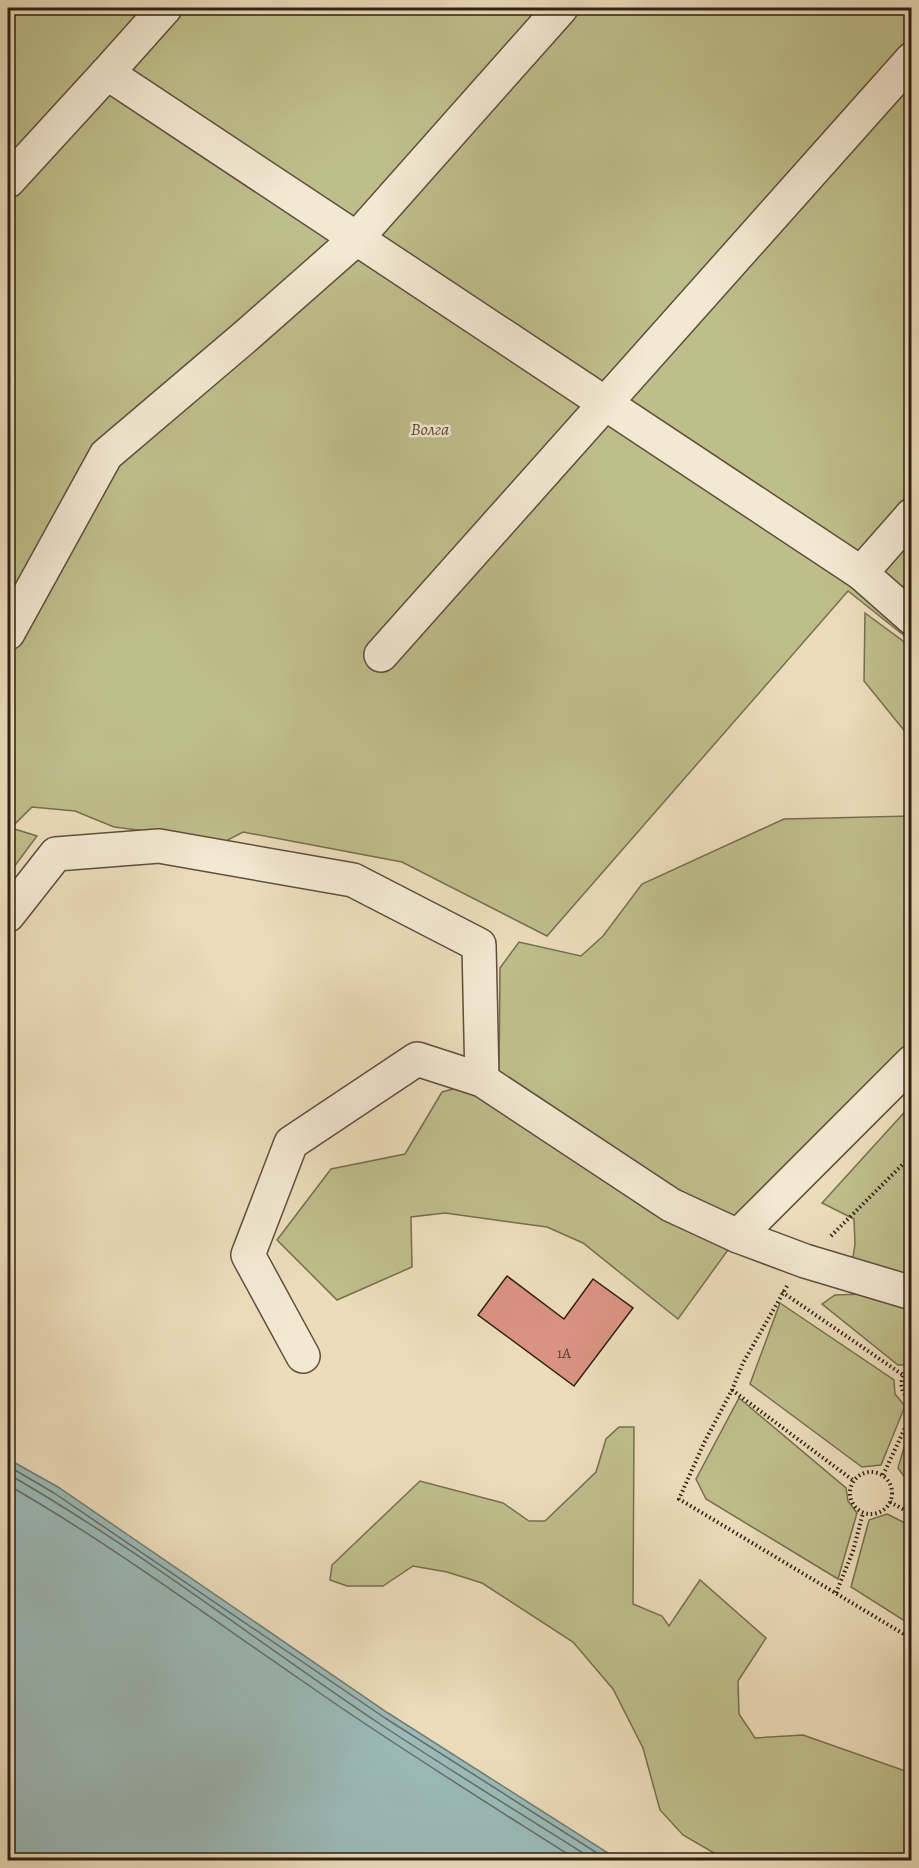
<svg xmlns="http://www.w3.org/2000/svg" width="919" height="1868" viewBox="0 0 919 1868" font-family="Alegreya,serif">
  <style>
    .green { fill: #bebe8b; stroke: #766f50; stroke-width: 1.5 }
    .water { fill: #9bbab8; stroke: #6f7c77; stroke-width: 1.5 }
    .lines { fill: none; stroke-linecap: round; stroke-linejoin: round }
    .shore { stroke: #646d66; stroke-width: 1.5 }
    .building { fill: #da9282; stroke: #2e2015; stroke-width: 1.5 }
    .minor-casing { stroke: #5e4f3e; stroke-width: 36 }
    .path { stroke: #2e2015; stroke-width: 4; stroke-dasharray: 1.5 3; stroke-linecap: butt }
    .minor { stroke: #f3e8d2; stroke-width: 33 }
    .labels { text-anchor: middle; stroke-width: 5; stroke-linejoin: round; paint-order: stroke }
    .number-label { font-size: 15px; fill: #593c30 }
    .park-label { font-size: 18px; font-style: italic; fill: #594f38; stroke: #f3e8d2 }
  </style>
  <rect width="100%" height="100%" fill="#ecdcba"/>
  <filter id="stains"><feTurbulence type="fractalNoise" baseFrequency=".00333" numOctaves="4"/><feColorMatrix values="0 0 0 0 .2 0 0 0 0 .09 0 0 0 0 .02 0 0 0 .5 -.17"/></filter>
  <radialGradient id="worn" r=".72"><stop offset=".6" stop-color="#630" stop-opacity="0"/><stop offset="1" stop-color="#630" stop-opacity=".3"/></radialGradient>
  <g class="green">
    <path d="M 8,8 L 911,8 L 911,641 L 848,591 L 547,936 L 402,862 L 243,832 L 226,841 L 114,827 L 75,811 L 32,807 L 11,828 L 37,836 L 8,875 Z"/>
    <path d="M 865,613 L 911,647 L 911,739 L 864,681 Z"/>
    <path d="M 911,816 L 911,1039 L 759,1207 L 678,1319 L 583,1243 L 547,1227 L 445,1213 L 411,1217 L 412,1267 L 337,1300 L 277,1240 L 331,1169 L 405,1154 L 442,1092 L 499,1077 L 500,968 L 519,942 L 581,956 L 603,936 L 642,884 L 784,819 Z"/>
    <path d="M 911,1105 L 911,1285 L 852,1264 L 855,1244 L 854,1219 L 822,1203 Z"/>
    <path d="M 863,1294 L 911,1306 L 911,1365 L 898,1365 L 822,1304 L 835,1295 Z"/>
    <path d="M 780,1303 L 894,1380 L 895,1394 L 905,1406 L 881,1465 L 862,1467 L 750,1384 Z"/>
    <path d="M 739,1398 L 846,1488 L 848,1501 L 857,1513 L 838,1579 L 706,1499 L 696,1479 Z"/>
    <path d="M 911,1423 L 911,1495 L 906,1492 L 906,1479 L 898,1468 Z"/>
    <path d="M 619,1427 L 634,1427 L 633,1604 L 662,1616 L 669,1626 L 700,1580 L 766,1638 L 738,1681 L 739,1714 L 755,1738 L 803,1735 L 911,1773 L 911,1860 L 726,1860 L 683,1835 L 660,1810 L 643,1748 L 613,1689 L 573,1642 L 482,1583 L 447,1572 L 413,1566 L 383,1586 L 347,1586 L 330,1580 L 332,1565 L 420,1481 L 503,1503 L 529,1521 L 545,1521 L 596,1472 L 606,1439 Z"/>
    <path d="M 887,1514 L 911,1526 L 911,1625 L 851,1587 L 869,1520 Z"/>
  </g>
  <path class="water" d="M 8,1459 L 58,1487 L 388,1713 L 619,1860 L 8,1860 Z"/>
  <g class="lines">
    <g class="shore">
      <path d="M 8,1466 L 54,1493 L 385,1718 L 608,1860"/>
      <path d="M 8,1474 C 137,1548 256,1641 380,1724 C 451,1771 523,1815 594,1860"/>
      <path d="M 8,1485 C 114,1546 213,1620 314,1689 C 400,1749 489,1804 577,1860"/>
    </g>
  </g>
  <path class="building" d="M 507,1276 L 564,1319 L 593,1279 L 633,1308 L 574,1386 L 478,1315 Z"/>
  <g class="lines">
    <g class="minor-casing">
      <g id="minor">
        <path d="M 107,73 L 165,8"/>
        <path d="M 8,181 L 107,73 L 861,573 L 912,618"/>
        <path d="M 861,573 L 912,515"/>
        <path d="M 8,633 L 106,455 L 246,336 L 356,239 L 561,8"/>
        <path d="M 381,655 L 912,59"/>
        <path d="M 8,915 L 56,854 L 159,846 L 353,880 L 479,945 L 482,1080"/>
        <path d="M 738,1236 L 805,1261 L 912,1293"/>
        <path d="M 303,1356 L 248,1255 L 291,1143 L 417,1059 L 482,1080 L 671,1205 L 738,1236 L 912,1062"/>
      </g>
    </g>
    <g class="path">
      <path d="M 831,1236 L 912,1155"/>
      <path d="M 787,1286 L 743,1363 L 732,1390 L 704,1443 L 679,1499 L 912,1639"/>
      <path d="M 782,1292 L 903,1375"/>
      <path d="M 912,1366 C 898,1376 898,1392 912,1402"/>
      <path d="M 732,1390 L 854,1481"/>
      <circle cx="871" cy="1493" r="21"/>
      <path d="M 883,1475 L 912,1413"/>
      <path d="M 890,1502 L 912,1514"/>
      <path d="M 836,1593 L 853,1551 L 863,1513"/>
    </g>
    <use href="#minor" class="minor"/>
  </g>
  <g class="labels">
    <g class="number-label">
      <text x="564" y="1358">1А</text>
    </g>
    <g class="park-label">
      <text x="430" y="435">Волга</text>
    </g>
  </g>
  <rect width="919" height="1868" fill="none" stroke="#ecdcba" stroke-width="30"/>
  <rect x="9" y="9" width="901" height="1850" fill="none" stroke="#2e2015" stroke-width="3"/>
  <rect x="15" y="15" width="889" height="1838" fill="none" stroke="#2e2015" stroke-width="1.5"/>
  <rect width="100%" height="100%" filter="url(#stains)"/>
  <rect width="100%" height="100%" fill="url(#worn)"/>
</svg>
